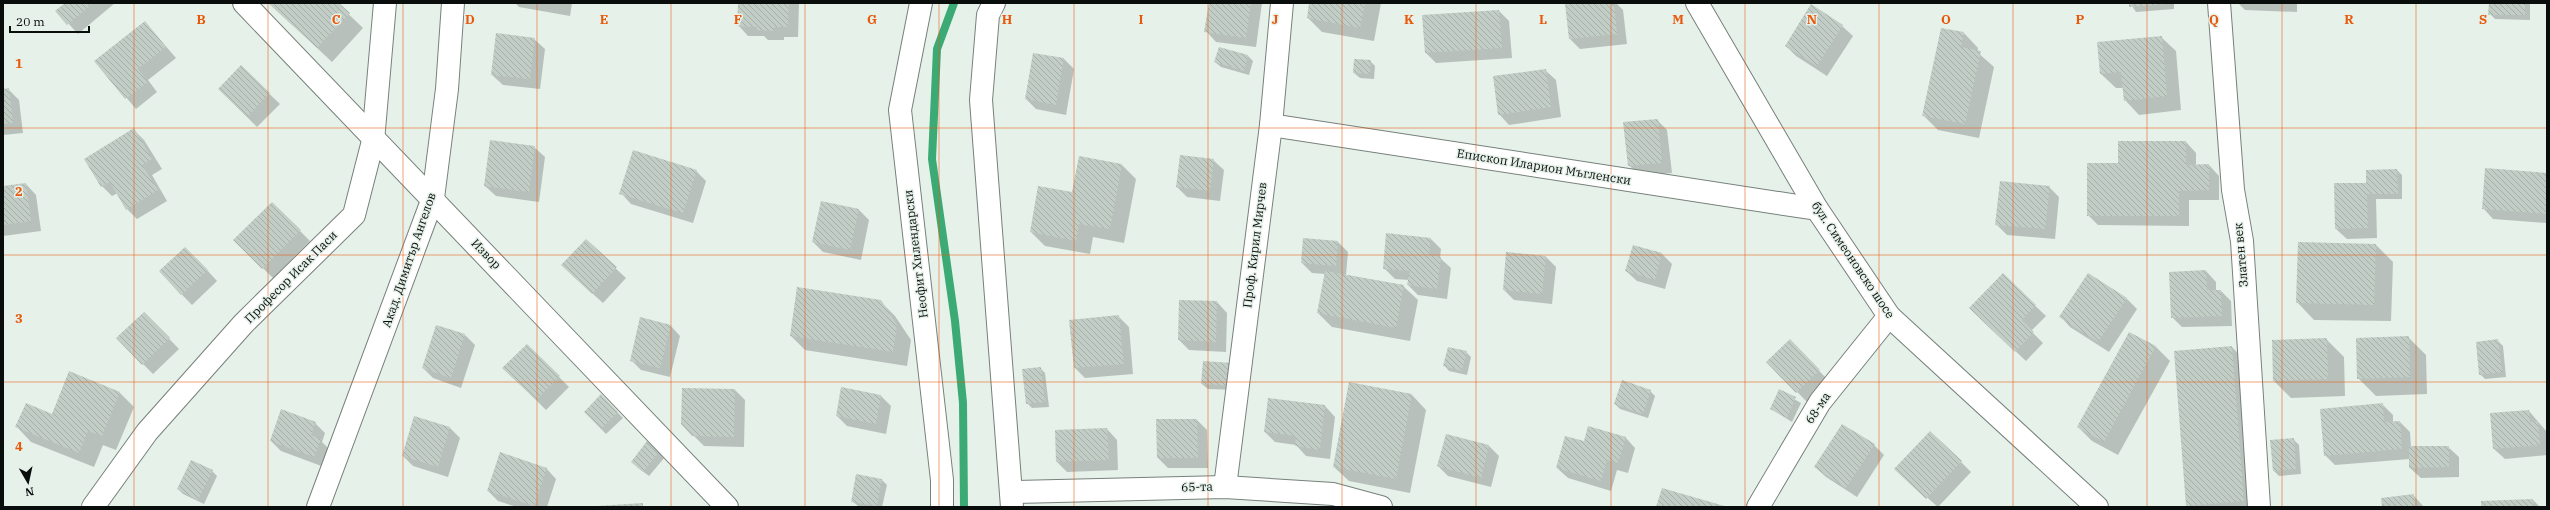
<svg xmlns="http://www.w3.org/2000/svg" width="2550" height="510" viewBox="0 0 2550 510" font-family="'IBM Plex Serif',serif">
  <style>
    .shadow { fill: #0003 }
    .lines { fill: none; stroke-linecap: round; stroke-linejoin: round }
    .stream { stroke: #3caa74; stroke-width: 8 }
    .building { fill: url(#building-back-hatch) }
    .street-casing { stroke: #77817b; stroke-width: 24 }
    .secondary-casing { stroke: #77817b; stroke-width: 24 }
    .street { stroke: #fff; stroke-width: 22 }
    .secondary { stroke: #fff; stroke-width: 22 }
    .grid { fill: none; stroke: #e8590c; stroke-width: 1; stroke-opacity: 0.55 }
    .labels { text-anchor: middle; stroke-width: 3; stroke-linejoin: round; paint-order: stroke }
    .street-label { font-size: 12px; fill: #090d0b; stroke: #e6f1ea }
    .grid-label { font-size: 13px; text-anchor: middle; font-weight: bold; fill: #e8590c; stroke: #e6f1ea; stroke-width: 3; stroke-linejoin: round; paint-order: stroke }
  </style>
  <defs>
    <pattern id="building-back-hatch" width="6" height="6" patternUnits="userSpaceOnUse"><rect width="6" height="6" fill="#c2cdc6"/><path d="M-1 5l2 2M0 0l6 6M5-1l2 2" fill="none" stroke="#a5afa9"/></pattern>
  </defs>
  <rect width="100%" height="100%" fill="#e6f1ea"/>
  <g class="shadow">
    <path d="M 66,3 L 115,3 L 78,34 L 57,11 Z"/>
    <path d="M 269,3 L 337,3 L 363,28 L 332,62 Z"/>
    <path d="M 515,3 L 572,3 L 570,16 L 519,7 Z"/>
    <path d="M 739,3 L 799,3 L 798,37 L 784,37 L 784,40 L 768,40 L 764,36 L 748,36 L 738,25 Z"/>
    <path d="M 1210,3 L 1262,3 L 1256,47 L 1216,42 L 1206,31 Z"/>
    <path d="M 1310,3 L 1381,3 L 1374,41 L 1322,32 L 1308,18 Z"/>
    <path d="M 1581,3 L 1616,3 L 1623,10 L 1627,44 L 1580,49 L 1570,39 Z"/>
    <path d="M 2130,3 L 2174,3 L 2174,9 L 2136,12 Z"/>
    <path d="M 2238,3 L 2297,3 L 2297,12 L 2245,10 Z"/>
    <path d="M 2490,3 L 2530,3 L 2530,20 L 2495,19 L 2490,14 Z"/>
    <path d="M 1499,11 L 1509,21 L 1512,58 L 1436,63 L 1426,53 Z"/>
    <path d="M 145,22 L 176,58 L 148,80 L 157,92 L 136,109 L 95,61 Z"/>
    <path d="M 1842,26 L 1853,36 L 1827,76 L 1796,56 L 1786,46 Z"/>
    <path d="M 1964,33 L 1978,48 L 1977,52 L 1994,67 L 1979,138 L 1938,130 L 1923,115 Z"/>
    <path d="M 2161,37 L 2176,51 L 2181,110 L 2139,115 L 2125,100 L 2124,88 L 2116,88 L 2101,74 L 2098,43 Z"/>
    <path d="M 534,39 L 545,49 L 540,89 L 503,85 L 492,75 Z"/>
    <path d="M 1034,54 L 1064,59 L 1074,69 L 1066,115 L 1036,109 L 1026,99 Z"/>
    <path d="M 1248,56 L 1253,61 L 1249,75 L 1221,67 L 1215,62 Z"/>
    <path d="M 1370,61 L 1375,66 L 1374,79 L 1360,78 L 1354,73 Z"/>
    <path d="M 241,67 L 280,104 L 257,127 L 219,89 Z"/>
    <path d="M 1545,70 L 1556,80 L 1561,117 L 1509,125 L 1499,114 Z"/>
    <path d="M 3,89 L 8,89 L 19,100 L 23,133 L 3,135 Z"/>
    <path d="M 1657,120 L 1667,130 L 1672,173 L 1639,176 L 1629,165 Z"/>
    <path d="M 134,130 L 144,140 L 162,169 L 152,175 L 167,201 L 137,219 L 127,209 L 118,193 L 112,196 L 102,186 Z"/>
    <path d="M 2186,142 L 2196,153 L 2196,165 L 2209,165 L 2219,176 L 2219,200 L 2189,200 L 2189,226 L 2098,225 L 2088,215 L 2119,164 Z"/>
    <path d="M 534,147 L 545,157 L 539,202 L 496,196 L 485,186 Z"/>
    <path d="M 1213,160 L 1224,170 L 1220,201 L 1187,197 L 1177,187 Z"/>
    <path d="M 1122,165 L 1136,179 L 1124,243 L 1093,237 L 1090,254 L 1045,246 L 1031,232 L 1073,193 Z"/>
    <path d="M 2397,170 L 2402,175 L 2402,199 L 2376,199 L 2377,238 L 2347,239 L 2336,229 L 2366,184 Z"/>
    <path d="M 696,171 L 706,181 L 693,223 L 631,204 L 621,193 Z"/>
    <path d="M 2547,174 L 2547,223 L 2493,219 L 2483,208 Z"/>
    <path d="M 26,184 L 36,195 L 41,231 L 3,236 L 3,187 Z"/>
    <path d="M 2049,187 L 2059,197 L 2055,239 L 2007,235 L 1996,224 Z"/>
    <path d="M 272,203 L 310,241 L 273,278 L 234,240 Z"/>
    <path d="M 859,210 L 869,220 L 861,260 L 823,252 L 813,242 Z"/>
    <path d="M 1431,239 L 1441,249 L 1440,258 L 1451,268 L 1447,299 L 1418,295 L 1408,285 L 1409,280 L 1395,279 L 1384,268 Z"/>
    <path d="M 586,241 L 626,278 L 603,303 L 573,276 Z"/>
    <path d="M 1338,242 L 1348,252 L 1346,275 L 1403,286 L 1418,300 L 1410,341 L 1332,327 L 1318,313 L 1325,274 L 1312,273 L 1302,263 Z"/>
    <path d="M 2376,245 L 2393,262 L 2391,321 L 2314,320 L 2297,302 Z"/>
    <path d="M 1634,246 L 1662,254 L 1672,264 L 1665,289 L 1637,281 L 1626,271 Z"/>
    <path d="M 1546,257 L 1556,267 L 1552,304 L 1514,300 L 1504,290 Z"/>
    <path d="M 196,258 L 217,281 L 192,305 L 160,272 Z"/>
    <path d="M 2206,271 L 2216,282 L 2216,291 L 2221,291 L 2231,301 L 2232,326 L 2182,327 L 2172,317 Z"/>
    <path d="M 2089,274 L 2127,299 L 2137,309 L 2109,352 L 2070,327 L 2060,316 Z"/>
    <path d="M 2003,275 L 2046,316 L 2031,331 L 2043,343 L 2026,361 L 1980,318 Z"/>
    <path d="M 880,301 L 895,316 L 911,340 L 907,366 L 805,350 L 791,336 Z"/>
    <path d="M 1180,301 L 1217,302 L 1227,313 L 1226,352 L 1189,350 L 1179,340 Z"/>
    <path d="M 1118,316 L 1129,327 L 1133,374 L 1085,378 L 1075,368 L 1070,321 Z"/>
    <path d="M 154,323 L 179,349 L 153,374 L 143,364 Z"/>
    <path d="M 670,325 L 680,336 L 670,377 L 641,370 L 631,360 Z"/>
    <path d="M 2130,333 L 2156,347 L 2170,361 L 2118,455 L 2092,441 L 2078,427 Z"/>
    <path d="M 465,335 L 475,345 L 461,388 L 433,378 L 423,368 Z"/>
    <path d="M 2408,337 L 2426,355 L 2427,394 L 2376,396 L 2358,378 Z"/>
    <path d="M 2326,339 L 2344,357 L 2345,396 L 2291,398 L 2274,381 Z"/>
    <path d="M 1790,341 L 1829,381 L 1807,402 L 1768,362 Z"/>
    <path d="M 2498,341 L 2503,346 L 2506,377 L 2485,379 L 2480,374 Z"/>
    <path d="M 527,345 L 569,387 L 546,410 L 504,368 Z"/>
    <path d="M 2232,347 L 2246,362 L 2257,507 L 2188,507 Z"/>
    <path d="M 1466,352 L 1471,357 L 1467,375 L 1449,371 L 1444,365 Z"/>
    <path d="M 1204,362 L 1236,390 L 1208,389 L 1202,384 Z"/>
    <path d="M 1040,368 L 1045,373 L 1049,407 L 1032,408 L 1027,403 Z"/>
    <path d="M 1350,384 L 1412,395 L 1426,410 L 1410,493 L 1349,481 L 1334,467 Z"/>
    <path d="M 842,389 L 881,396 L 891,406 L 886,434 L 847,426 L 837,416 Z"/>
    <path d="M 735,390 L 745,400 L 744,447 L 704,446 L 682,424 Z"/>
    <path d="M 1650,391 L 1655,396 L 1648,418 L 1620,409 L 1615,404 Z"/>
    <path d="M 1780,391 L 1801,403 L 1792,422 L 1771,409 Z"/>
    <path d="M 119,392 L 134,407 L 116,450 L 103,445 L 94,467 L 31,442 L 17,427 Z"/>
    <path d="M 601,396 L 623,418 L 606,434 L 585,412 Z"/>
    <path d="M 1269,399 L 1325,406 L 1335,417 L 1330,459 L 1306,456 L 1296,445 L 1275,442 L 1265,432 Z"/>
    <path d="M 2382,404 L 2393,415 L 2393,423 L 2400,422 L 2410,432 L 2411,447 L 2448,447 L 2459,457 L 2459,477 L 2421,478 L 2410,468 L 2410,459 L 2335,465 L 2325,455 Z"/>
    <path d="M 2529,411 L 2547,432 L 2547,455 L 2505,459 L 2494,449 Z"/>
    <path d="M 1197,420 L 1207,430 L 1208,468 L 1168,468 L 1158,458 Z"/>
    <path d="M 315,423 L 325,433 L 322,442 L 330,450 L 324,467 L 281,451 L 271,441 Z"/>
    <path d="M 449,427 L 460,438 L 448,477 L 413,466 L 403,456 Z"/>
    <path d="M 1107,429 L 1117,440 L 1118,470 L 1067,472 L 1057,462 L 1056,431 Z"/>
    <path d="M 1625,437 L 1635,448 L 1628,473 L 1617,470 L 1611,491 L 1568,478 L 1557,468 Z"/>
    <path d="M 2293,439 L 2299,445 L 2301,474 L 2279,476 L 2274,471 Z"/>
    <path d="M 1874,445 L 1884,455 L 1857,497 L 1826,477 L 1815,467 Z"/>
    <path d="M 1489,446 L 1499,456 L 1491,487 L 1448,476 L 1438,466 Z"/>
    <path d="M 659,452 L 665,457 L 649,476 L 637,467 Z"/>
    <path d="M 1961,462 L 1971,472 L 1938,507 L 1906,479 Z"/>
    <path d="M 546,468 L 556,479 L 547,507 L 517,507 L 498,501 L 488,491 Z"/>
    <path d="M 212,471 L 217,476 L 204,504 L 183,494 L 178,489 Z"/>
    <path d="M 882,480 L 887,485 L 882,507 L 858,506 L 852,501 Z"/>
    <path d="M 2414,496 L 2424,507 L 2383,507 Z"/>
    <path d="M 2533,500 L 2540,507 L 2482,507 Z"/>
  </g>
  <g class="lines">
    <path class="stream" d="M 954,3 L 937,49 L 932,159 L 955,321 L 963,403 L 964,507"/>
  </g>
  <g class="building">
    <path d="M 65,3 L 93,3 L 67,25 L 55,11 Z"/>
    <path d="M 268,3 L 339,3 L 350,13 L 317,48 Z"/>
    <path d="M 738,3 L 789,3 L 788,27 L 774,27 L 774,31 L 757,30 L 757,27 L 737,26 Z"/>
    <path d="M 1209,3 L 1251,3 L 1246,38 L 1204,32 Z"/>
    <path d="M 1309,3 L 1365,3 L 1360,28 L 1307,18 Z"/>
    <path d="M 1571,3 L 1614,3 L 1617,34 L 1569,39 L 1565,4 Z"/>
    <path d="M 2129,3 L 2167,3 L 2167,4 L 2129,7 Z"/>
    <path d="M 2489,3 L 2525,3 L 2525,15 L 2488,15 Z"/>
    <path d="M 1811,4 L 1843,25 L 1817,66 L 1785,46 Z"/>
    <path d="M 1499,10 L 1502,48 L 1425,53 L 1422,15 Z"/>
    <path d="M 145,21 L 166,47 L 138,69 L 148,82 L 125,99 L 94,61 Z"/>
    <path d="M 1941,28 L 1964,32 L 1961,47 L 1981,51 L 1965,124 L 1922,116 Z"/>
    <path d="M 496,33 L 535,38 L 530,79 L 491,75 Z"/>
    <path d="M 2162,36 L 2167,96 L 2124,101 L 2121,72 L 2100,74 L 2097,42 Z"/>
    <path d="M 1219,47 L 1248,55 L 1244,71 L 1214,62 Z"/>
    <path d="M 1033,53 L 1064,58 L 1056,105 L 1025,99 Z"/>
    <path d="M 1354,59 L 1371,60 L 1370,74 L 1353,73 Z"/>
    <path d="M 241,65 L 270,93 L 247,117 L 218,89 Z"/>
    <path d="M 1546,69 L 1551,107 L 1498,115 L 1493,76 Z"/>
    <path d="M 9,88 L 13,123 L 3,124 L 3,89 Z"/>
    <path d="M 1658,119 L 1662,163 L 1628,166 L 1623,122 Z"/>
    <path d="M 134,128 L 152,159 L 142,165 L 158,190 L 126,210 L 110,182 L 101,187 L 84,159 Z"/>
    <path d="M 490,140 L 535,146 L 529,192 L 484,186 Z"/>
    <path d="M 2118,141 L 2186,141 L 2186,165 L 2209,164 L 2209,190 L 2179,191 L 2179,216 L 2087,216 L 2087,163 L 2118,163 Z"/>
    <path d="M 633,150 L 697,170 L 683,213 L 619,194 Z"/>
    <path d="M 1180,155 L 1214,159 L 1210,191 L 1176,187 Z"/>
    <path d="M 1079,156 L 1122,164 L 1110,229 L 1079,224 L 1076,241 L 1030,232 L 1038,186 L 1072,192 Z"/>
    <path d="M 2485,168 L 2547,173 L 2547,214 L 2482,209 Z"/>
    <path d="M 2397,169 L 2398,194 L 2367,194 L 2368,228 L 2335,229 L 2334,183 L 2366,183 L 2366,170 Z"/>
    <path d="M 2000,181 L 2050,186 L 2045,229 L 1995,225 Z"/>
    <path d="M 26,183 L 31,221 L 3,225 L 3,186 Z"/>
    <path d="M 821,201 L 859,209 L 850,250 L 812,242 Z"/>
    <path d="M 272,202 L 301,230 L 262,269 L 233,240 Z"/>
    <path d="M 1386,233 L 1431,238 L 1429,255 L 1441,257 L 1437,289 L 1407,285 L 1410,271 L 1383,269 Z"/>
    <path d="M 1303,238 L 1338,241 L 1336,266 L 1301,263 Z"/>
    <path d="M 586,239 L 617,267 L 592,294 L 561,265 Z"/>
    <path d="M 2298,242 L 2376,244 L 2374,305 L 2296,303 Z"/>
    <path d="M 1633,245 L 1662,253 L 1655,280 L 1625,271 Z"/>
    <path d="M 185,247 L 208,270 L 181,295 L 159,271 Z"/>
    <path d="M 1506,252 L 1546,256 L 1542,294 L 1503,290 Z"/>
    <path d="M 2206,270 L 2207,290 L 2221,290 L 2222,316 L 2171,318 L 2169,272 Z"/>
    <path d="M 1325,271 L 1404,285 L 1396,328 L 1317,313 Z"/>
    <path d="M 2003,273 L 2036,305 L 2022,320 L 2034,332 L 2015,352 L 1969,308 Z"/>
    <path d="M 2088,273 L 2127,298 L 2098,342 L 2059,317 Z"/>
    <path d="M 797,287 L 881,300 L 897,325 L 893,352 L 790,336 Z"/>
    <path d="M 1179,300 L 1217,301 L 1216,342 L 1178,340 Z"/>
    <path d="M 144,312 L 170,338 L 142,365 L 116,338 Z"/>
    <path d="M 1119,315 L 1124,364 L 1074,368 L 1069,320 Z"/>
    <path d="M 640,317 L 671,325 L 660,368 L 630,361 Z"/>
    <path d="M 436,325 L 465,334 L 451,378 L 422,368 Z"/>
    <path d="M 2129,332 L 2156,346 L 2104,442 L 2077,427 Z"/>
    <path d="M 2409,336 L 2410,377 L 2357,379 L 2356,338 Z"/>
    <path d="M 2327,338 L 2328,379 L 2273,381 L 2272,340 Z"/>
    <path d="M 1790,339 L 1820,370 L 1796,393 L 1766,362 Z"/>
    <path d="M 2498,339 L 2502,372 L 2479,375 L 2476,342 Z"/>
    <path d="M 527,344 L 560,376 L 536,400 L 502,368 Z"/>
    <path d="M 2232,346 L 2244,501 L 2186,506 L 2174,351 Z"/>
    <path d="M 1448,347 L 1467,351 L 1462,371 L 1443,366 Z"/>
    <path d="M 1203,361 L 1232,363 L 1231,386 L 1201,384 Z"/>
    <path d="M 1041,367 L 1045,402 L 1026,404 L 1022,369 Z"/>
    <path d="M 69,371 L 120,392 L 102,436 L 88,431 L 79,453 L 15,427 L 26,403 L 52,414 Z"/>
    <path d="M 1622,380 L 1651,390 L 1643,414 L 1614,404 Z"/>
    <path d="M 1349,382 L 1412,394 L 1396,479 L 1333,467 Z"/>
    <path d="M 841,387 L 881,395 L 876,424 L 836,416 Z"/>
    <path d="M 682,388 L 735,389 L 734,437 L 692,436 L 681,424 Z"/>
    <path d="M 1779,389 L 1796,397 L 1787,418 L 1770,409 Z"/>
    <path d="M 601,394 L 618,412 L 601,429 L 584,412 Z"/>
    <path d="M 1268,398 L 1325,405 L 1320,450 L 1295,446 L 1296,436 L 1264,432 Z"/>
    <path d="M 2383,403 L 2384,422 L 2400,421 L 2402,449 L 2324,456 L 2320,409 Z"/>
    <path d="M 281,409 L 316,422 L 311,435 L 321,439 L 314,457 L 270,441 Z"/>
    <path d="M 2529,410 L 2530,422 L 2538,421 L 2540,445 L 2493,449 L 2490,413 Z"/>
    <path d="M 414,416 L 450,427 L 438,467 L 402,456 Z"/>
    <path d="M 1156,419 L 1197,419 L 1198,458 L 1157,458 Z"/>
    <path d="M 1842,424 L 1875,444 L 1846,488 L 1814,467 Z"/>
    <path d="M 1588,426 L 1626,437 L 1618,463 L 1607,460 L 1601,481 L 1556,468 L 1565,436 L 1584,441 Z"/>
    <path d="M 1107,428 L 1109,460 L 1056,462 L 1055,430 Z"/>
    <path d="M 1930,431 L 1962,461 L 1926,499 L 1894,469 Z"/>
    <path d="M 1446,434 L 1489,445 L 1481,478 L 1437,466 Z"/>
    <path d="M 2294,438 L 2296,469 L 2273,471 L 2270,440 Z"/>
    <path d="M 647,441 L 660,451 L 643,472 L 631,462 Z"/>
    <path d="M 2409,446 L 2449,446 L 2449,467 L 2409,468 Z"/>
    <path d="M 500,452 L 547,468 L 534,506 L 487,491 Z"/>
    <path d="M 191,460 L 213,470 L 198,500 L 177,489 Z"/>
    <path d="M 856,474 L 882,479 L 877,506 L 851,502 Z"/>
    <path d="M 1662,488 L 1728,507 L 1656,507 Z"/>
    <path d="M 2414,494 L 2415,507 L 2382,507 L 2381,498 Z"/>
    <path d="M 2533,499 L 2534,507 L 2481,507 L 2481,501 Z"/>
    <path d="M 643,503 L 643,507 L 597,507 L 597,506 Z"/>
  </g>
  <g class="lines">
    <g class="street-casing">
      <g id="street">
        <path d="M 244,3 L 727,507"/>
        <path d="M 921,3 L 900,110 L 942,480 L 942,507"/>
        <path d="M 994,3 L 988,15 L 981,100 L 1012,507"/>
        <path d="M 2219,3 L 2233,190 L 2242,241 L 2259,507"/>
        <path d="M 1271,125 L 1817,209"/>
        <path d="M 1225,487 L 1271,125 L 1282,3"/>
        <path d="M 1011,492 L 1225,487 L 1333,494 L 1381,507"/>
        <path d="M 93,507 L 147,432 L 244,323 L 354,215 L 373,141 L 385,3"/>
        <path d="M 318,507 L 433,198 L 447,89 L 453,3"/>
        <path d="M 1758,507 L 1820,402 L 1889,316"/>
      </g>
    </g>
    <g class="secondary-casing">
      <path id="secondary" d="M 1697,3 L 1817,209 L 1889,316 L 2097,507"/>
    </g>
    <use href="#street" class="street"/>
    <use href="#secondary" class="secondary"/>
  </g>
  <path class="grid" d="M 134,3 L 134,507M 268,3 L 268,507M 403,3 L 403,507M 537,3 L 537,507M 671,3 L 671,507M 805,3 L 805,507M 939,3 L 939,507M 1074,3 L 1074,507M 1208,3 L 1208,507M 1342,3 L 1342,507M 1476,3 L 1476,507M 1611,3 L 1611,507M 1745,3 L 1745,507M 1879,3 L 1879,507M 2013,3 L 2013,507M 2147,3 L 2147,507M 2282,3 L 2282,507M 2416,3 L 2416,507M 3,128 L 2547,128M 3,255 L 2547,255M 3,382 L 2547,382"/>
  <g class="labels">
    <g class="street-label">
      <text transform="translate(1544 167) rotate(9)" y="4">Епископ Иларион Мъгленски</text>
      <text transform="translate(1255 245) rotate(-83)" y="4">Проф. Кирил Мирчев</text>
      <text transform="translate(486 254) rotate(46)" y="4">Извор</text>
      <text transform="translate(916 254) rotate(-97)" y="4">Неофит Хилендарски</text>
      <text transform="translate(2241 255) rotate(-95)" y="4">Златен век</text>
      <text transform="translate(409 260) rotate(-71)" y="4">Акад. Димитър Ангелов</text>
      <text transform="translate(1853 260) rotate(56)" y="4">бул. Симеоновско шосе</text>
      <text transform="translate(291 277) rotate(-45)" y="4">Професор Исак Паси</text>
      <text transform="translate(1818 408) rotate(-56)" y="4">68-ма</text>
      <text transform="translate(1197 487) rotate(-2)" y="4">65-та</text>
    </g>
  </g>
  <g class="grid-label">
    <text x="201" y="24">B</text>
    <text x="336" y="24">C</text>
    <text x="470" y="24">D</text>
    <text x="604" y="24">E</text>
    <text x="738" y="24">F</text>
    <text x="872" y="24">G</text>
    <text x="1007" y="24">H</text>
    <text x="1141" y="24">I</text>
    <text x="1275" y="24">J</text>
    <text x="1409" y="24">K</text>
    <text x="1543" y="24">L</text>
    <text x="1678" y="24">M</text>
    <text x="1812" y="24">N</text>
    <text x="1946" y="24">O</text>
    <text x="2080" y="24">P</text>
    <text x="2214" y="24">Q</text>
    <text x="2349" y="24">R</text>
    <text x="2483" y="24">S</text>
    <text x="19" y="68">1</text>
    <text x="19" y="196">2</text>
    <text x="19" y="323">3</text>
    <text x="19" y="451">4</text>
  </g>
  <rect width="2550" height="510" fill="none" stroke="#090d0b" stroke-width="8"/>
  <g transform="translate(28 482) rotate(171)" stroke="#e6f1ea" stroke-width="3" paint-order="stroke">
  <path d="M0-3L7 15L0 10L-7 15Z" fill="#090d0b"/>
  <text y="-6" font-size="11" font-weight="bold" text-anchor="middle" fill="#090d0b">N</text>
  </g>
  <path d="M10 26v6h79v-6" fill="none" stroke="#090d0b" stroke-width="2"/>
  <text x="16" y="26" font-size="12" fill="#090d0b" stroke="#e6f1ea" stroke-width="3" paint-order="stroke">20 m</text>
</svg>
